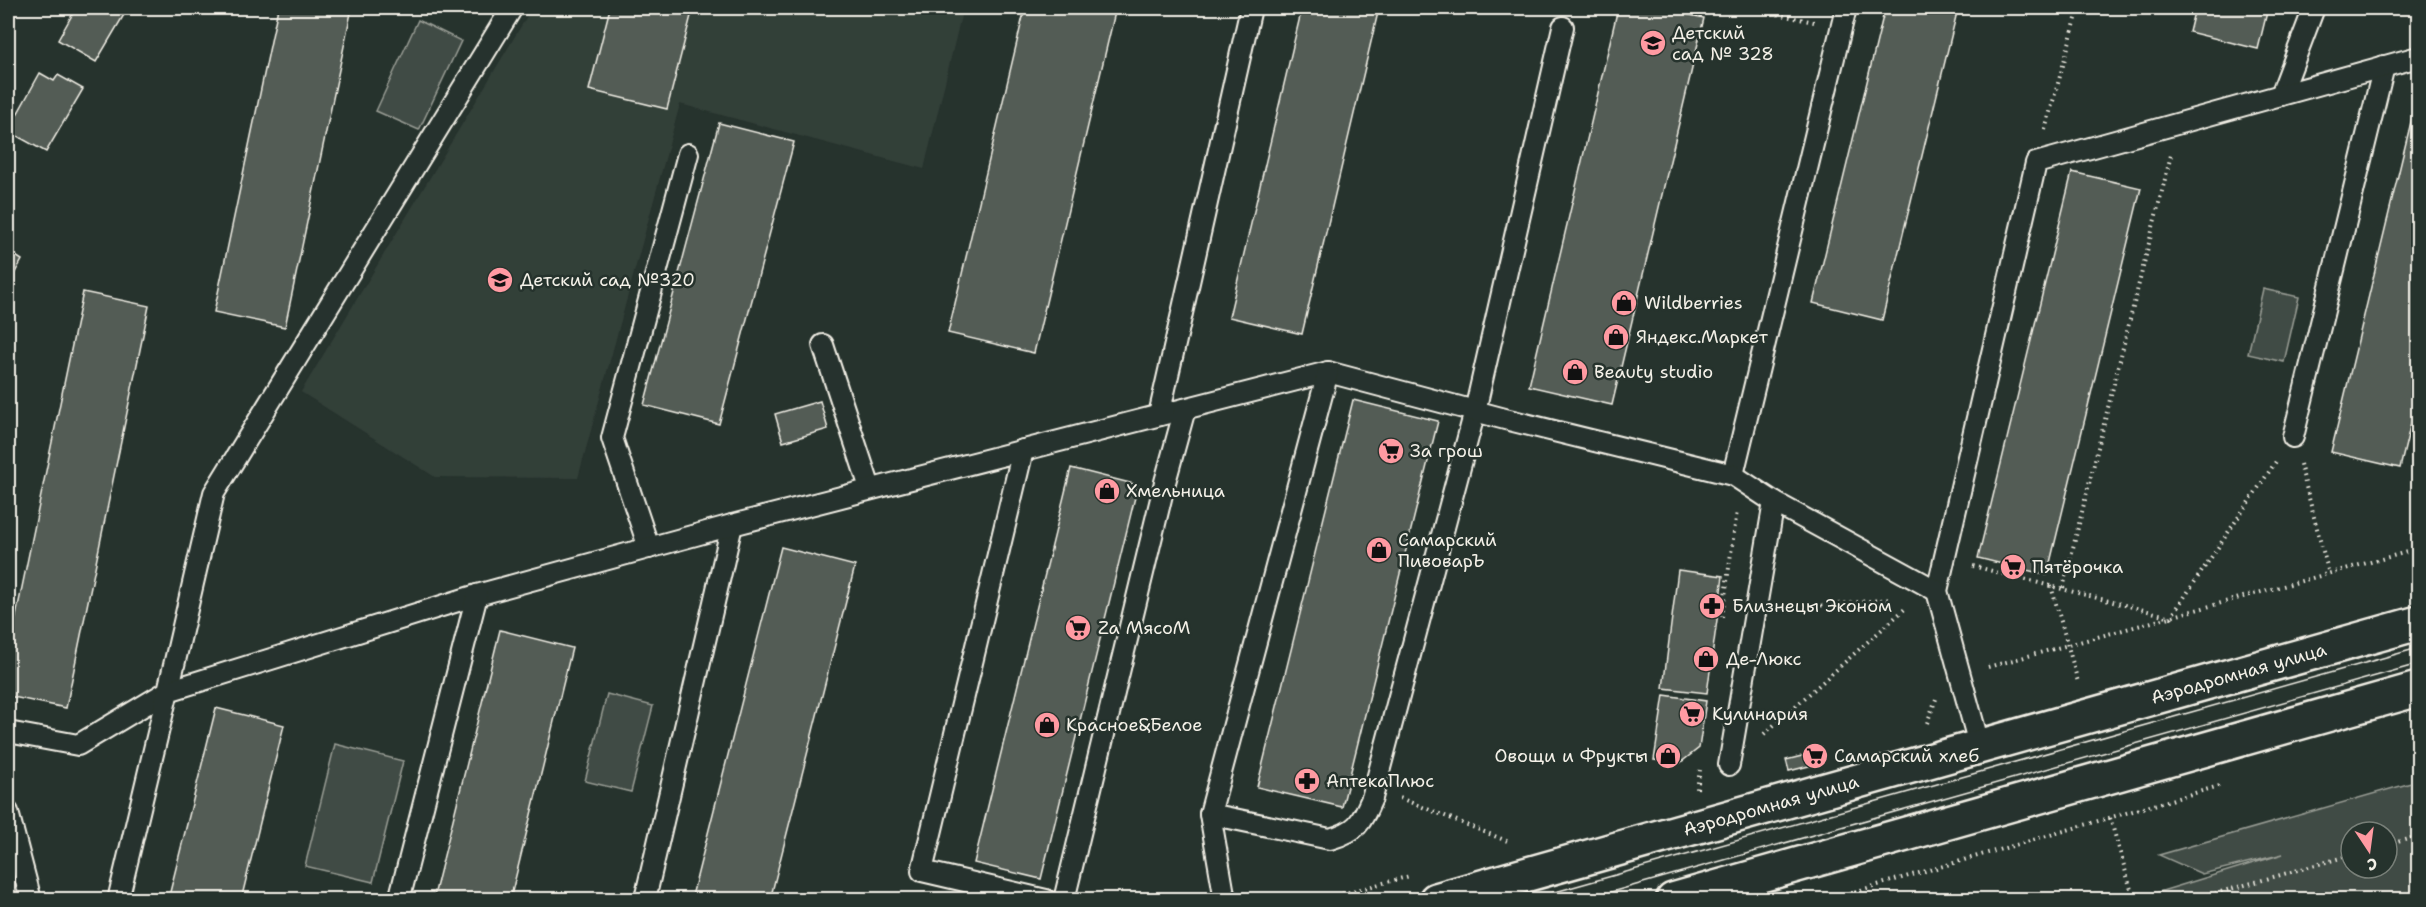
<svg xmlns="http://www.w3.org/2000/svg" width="2426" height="907" viewBox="0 0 2426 907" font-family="'Shantell Sans',sans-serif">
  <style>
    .built { fill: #333f39 }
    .green { fill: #414b45; stroke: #9a9e96; stroke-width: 1.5; fill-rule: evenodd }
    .building { fill: #525c55; stroke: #f4f1e8; stroke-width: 1.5 }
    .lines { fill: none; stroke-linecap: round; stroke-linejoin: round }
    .service-casing { stroke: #f4f1e8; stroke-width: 24 }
    .secondary-casing { stroke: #f4f1e8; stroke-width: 38 }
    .path { stroke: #f4f1e8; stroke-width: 4; stroke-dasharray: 1.5 4.5; stroke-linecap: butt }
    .service { stroke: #26332d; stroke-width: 20 }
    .secondary { stroke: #26332d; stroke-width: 33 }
    .tram { stroke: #f4f1e8; stroke-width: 1.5 }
    .labels { text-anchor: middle; stroke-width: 5; stroke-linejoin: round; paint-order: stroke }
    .poi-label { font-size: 18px; fill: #f4f1e8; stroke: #26332d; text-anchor: start }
    .street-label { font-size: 18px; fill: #f4f1e8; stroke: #26332d }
  </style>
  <rect width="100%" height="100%" fill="#26332d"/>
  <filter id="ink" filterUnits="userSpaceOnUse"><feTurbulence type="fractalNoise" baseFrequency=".0167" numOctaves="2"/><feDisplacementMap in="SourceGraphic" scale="12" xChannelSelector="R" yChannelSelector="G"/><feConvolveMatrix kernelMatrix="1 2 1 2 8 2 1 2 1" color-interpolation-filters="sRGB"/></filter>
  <g filter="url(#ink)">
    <path class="built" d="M 532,8 L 963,8 L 924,169 L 680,104 L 578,478 L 435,477 L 301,392 Z"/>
    <g class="green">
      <path d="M 418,20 L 461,41 L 419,130 L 376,111 Z"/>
      <path d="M 2263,289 L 2299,297 L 2284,362 L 2248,354 Z"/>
      <path d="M 607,694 L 653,706 L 631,792 L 585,781 Z"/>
      <path d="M 335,744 L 403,761 L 373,882 L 305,866 Z"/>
      <path d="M 2418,781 L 2418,899 L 2136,899 L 2283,854 L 2202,874 L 2159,855 ZM 2351,832 L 2387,832 L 2387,868 L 2351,868 Z"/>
    </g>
    <g class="building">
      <path d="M 76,8 L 128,8 L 96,62 L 58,40 Z"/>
      <path d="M 278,8 L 352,8 L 285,327 L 214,312 Z"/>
      <path d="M 610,8 L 693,8 L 667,109 L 589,90 Z"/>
      <path d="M 1025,8 L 1116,8 L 1034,353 L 948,333 Z"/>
      <path d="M 1302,8 L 1379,8 L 1302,334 L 1229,317 Z"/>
      <path d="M 1618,8 L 1658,8 L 1704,18 L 1612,405 L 1529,386 Z"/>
      <path d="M 1885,8 L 1958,8 L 1882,320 L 1813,303 Z"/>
      <path d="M 2195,8 L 2268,8 L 2258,49 L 2189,32 Z"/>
      <path d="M 40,73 L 54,81 L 58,75 L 83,89 L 46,152 L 8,131 Z"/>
      <path d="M 2418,93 L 2418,394 L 2400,468 L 2331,452 Z"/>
      <path d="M 719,123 L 794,142 L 719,424 L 644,405 Z"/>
      <path d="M 2072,172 L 2141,188 L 2047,575 L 1978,558 Z"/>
      <path d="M 8,251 L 22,260 L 8,285 Z"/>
      <path d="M 83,292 L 149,306 L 66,708 L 8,696 L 8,655 Z"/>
      <path d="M 1353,400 L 1438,421 L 1342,807 L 1257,787 Z"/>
      <path d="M 820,401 L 828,429 L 783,442 L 775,414 Z"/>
      <path d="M 1071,468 L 1138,485 L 1041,879 L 974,863 Z"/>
      <path d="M 781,547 L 855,566 L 770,900 L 691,900 Z"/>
      <path d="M 1678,570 L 1723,576 L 1707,693 L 1663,688 Z"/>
      <path d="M 500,630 L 572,648 L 510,900 L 433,900 Z"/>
      <path d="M 1664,695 L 1706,701 L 1699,748 L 1680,763 L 1654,760 Z"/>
      <path d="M 216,708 L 284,725 L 241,900 L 168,900 Z"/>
      <path d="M 1818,752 L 1821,763 L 1789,771 L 1786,760 Z"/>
    </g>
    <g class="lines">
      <g class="service-casing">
        <g id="service">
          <path d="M 2281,95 L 2314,8"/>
          <path d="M 823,345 L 870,488"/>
          <path d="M 1159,415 L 1251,8"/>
          <path d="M 2293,437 L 2384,66"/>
          <path d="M 1023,450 L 922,871 L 1046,900"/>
          <path d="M 1733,475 L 1846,8"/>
          <path d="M 649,548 L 612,438 L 688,154"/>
          <path d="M 8,732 L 78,745 L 168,691 L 214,493 L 512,8"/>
          <path d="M 1980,748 L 1937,591 L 2036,163 L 2418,57"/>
          <path d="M 1729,765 L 1774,502"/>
          <path d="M 8,812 L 31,900"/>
          <path d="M 1210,814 L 1330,839 C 1357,831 1361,824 1372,798 L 1475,411 L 1563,27"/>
          <path d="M 645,899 L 732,525"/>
          <path d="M 118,900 L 168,691 L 477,595 L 732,525 L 1328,372 L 1505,419 L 1733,475 L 1774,502 L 1937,591"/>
          <path d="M 399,900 L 477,595"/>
          <path d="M 1064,900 L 1165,482 L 1185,409"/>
          <path d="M 1225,900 L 1210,814 L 1328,372"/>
        </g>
      </g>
      <g class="secondary-casing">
        <g id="secondary">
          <path id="s1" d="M 1436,900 L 2418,623"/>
          <path d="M 1673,900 L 2418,689"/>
        </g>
      </g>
      <g class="path">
        <path d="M 1748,8 L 1814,22"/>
        <path d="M 2045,130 L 2079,8"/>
        <path d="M 2300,464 L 2329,574"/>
        <path d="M 1973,566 L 2171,617 L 2277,460"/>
        <path d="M 2051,586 L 2078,682"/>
        <path d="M 2063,588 L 2171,155"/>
        <path d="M 1785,609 L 1891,599"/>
        <path d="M 1722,617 L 1737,511"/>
        <path d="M 1988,667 L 2418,549"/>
        <path d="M 1927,723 L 1936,699"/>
        <path d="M 1764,734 L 1907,607"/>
        <path d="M 1697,789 L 1700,770"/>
        <path d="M 1400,798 L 1507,841"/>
        <path d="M 2110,818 L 2134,900"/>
        <path d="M 2387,845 L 2418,836"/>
        <path d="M 1319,900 L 1410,876"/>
        <path d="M 1826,900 L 2219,786"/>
        <path d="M 2192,900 L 2351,855"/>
      </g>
      <use href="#service" class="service"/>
      <use href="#secondary" class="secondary"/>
      <g class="tram">
        <path d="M 1527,900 L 2418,648"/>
        <path d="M 1583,900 L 2418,664"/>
      </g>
    </g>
  </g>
  <defs>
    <g id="school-disc" transform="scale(1.35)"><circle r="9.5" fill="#ff9aa2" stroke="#26332d"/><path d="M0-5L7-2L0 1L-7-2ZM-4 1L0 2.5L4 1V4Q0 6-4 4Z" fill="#111"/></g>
    <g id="shop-disc" transform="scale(1.35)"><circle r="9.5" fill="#ff9aa2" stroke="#26332d"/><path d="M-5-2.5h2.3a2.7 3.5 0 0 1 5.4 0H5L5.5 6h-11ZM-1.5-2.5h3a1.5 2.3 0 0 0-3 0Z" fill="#111"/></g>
    <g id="supermarket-disc" transform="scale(1.35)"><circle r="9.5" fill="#ff9aa2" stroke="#26332d"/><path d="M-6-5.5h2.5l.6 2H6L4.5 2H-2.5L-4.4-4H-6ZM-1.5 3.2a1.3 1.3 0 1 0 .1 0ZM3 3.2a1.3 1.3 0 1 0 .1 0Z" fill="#111"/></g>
    <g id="pharmacy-disc" transform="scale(1.35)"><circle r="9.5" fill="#ff9aa2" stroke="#26332d"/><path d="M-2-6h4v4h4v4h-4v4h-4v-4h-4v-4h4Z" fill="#111"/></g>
  </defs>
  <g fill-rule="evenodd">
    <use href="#school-disc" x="1653" y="43"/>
    <use href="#school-disc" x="500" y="280"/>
    <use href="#shop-disc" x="1624" y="303"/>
    <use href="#shop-disc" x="1616" y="337"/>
    <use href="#shop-disc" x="1575" y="372"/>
    <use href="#supermarket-disc" x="1391" y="451"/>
    <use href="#shop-disc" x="1107" y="491"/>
    <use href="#shop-disc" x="1379" y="550"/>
    <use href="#supermarket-disc" x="2013" y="567"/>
    <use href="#pharmacy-disc" x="1712" y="606"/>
    <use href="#supermarket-disc" x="1078" y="628"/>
    <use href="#shop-disc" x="1706" y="659"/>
    <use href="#supermarket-disc" x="1692" y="714"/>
    <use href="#shop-disc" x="1047" y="725"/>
    <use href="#shop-disc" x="1668" y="756"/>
    <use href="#supermarket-disc" x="1815" y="756"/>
    <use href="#pharmacy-disc" x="1307" y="781"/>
  </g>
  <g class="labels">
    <g class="poi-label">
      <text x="1672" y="39">Детский<tspan x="1672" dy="21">сад № 328</tspan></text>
      <text x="520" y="286">Детский сад №320</text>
      <text x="1644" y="309">Wildberries</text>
      <text x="1636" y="343">Яндекс.Маркет</text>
      <text x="1594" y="378">Beauty studio</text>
      <text x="1410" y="457">За грош</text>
      <text x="1126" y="497">Хмельница</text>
      <text x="1398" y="546">Самарский<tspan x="1398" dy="21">ПивоварЪ</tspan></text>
      <text x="2032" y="573">Пятёрочка</text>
      <text x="1732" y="612">Близнецы Эконом</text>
      <text x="1098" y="634">Za МясоМ</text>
      <text x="1726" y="665">Де-Люкс</text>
      <text x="1712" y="720">Кулинария</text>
      <text x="1066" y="731">Красное&amp;Белое</text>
      <text x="1648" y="762" text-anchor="end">Овощи и Фрукты</text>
      <text x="1834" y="762">Самарский хлеб</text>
      <text x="1326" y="787">АптекаПлюс</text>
    </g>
    <g class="street-label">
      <text dy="6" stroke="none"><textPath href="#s1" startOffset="834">Аэродромная улица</textPath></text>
      <text dy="6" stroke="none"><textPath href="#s1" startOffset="348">Аэродромная улица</textPath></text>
    </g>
  </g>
  <rect width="2426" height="907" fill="none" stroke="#26332d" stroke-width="30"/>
  <rect x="15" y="15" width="2396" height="877" fill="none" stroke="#f4f1e8" stroke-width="2" filter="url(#ink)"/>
  <g transform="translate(2369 850) rotate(167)"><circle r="28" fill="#26332d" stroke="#787f78" stroke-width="1.5"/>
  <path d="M0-4.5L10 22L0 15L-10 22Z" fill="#ff9aa2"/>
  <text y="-9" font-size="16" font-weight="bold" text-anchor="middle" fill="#f4f1e8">С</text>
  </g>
</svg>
